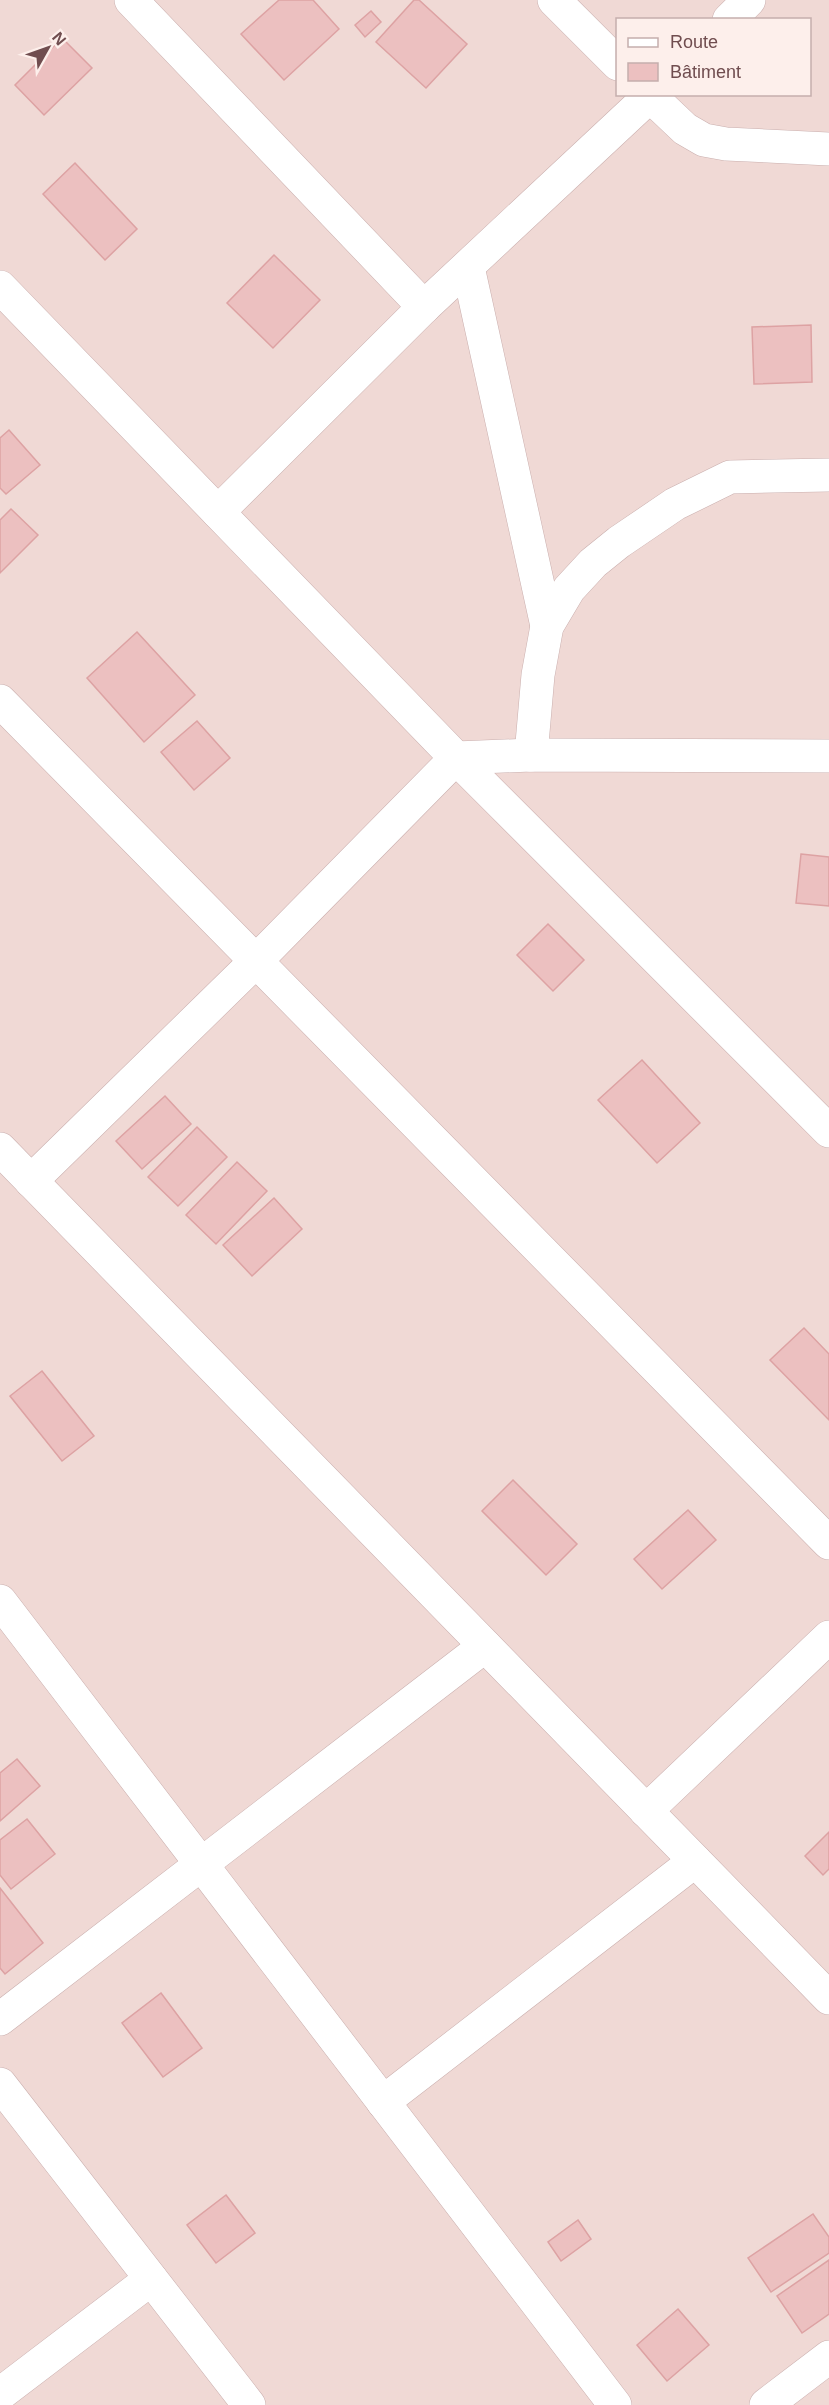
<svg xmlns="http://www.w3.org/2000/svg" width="829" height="2405" viewBox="0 0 829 2405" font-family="Arial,sans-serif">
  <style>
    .residential { fill: #f0d9d5; fill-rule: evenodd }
    .building { fill: #ecc0c0; stroke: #dda2a3; stroke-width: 1.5 }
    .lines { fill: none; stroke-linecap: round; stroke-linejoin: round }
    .minor-casing { stroke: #caafae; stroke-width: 34 }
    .minor { stroke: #fff; stroke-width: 33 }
  </style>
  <rect width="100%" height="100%" fill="#faeae6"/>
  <path class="residential" d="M 0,0 L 829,0 L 829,2405 L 0,2405 ZM 618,20 L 810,20 L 810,94 L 618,94 Z"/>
  <g class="building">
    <path d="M 279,0 L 313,0 L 339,29 L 284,80 L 241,34 Z"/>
    <path d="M 414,0 L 419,0 L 467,44 L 426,88 L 376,42 Z"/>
    <path d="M 371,11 L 381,22 L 365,37 L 355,25 Z"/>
    <path d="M 62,38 L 92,68 L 44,115 L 15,85 Z"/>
    <path d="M 75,163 L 137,229 L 105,260 L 43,194 Z"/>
    <path d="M 274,255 L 320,300 L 273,348 L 227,303 Z"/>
    <path d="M 811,325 L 812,382 L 754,384 L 752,327 Z"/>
    <path d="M 9,430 L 40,465 L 6,494 L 0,488 L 0,438 Z"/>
    <path d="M 11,509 L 38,535 L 0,573 L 0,520 Z"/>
    <path d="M 137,632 L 195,695 L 144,742 L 87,678 Z"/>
    <path d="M 197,721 L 230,758 L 194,790 L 161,752 Z"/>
    <path d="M 801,854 L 829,857 L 829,906 L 796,903 Z"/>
    <path d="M 548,924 L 584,960 L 553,991 L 517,955 Z"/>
    <path d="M 642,1060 L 700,1123 L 657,1163 L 598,1100 Z"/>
    <path d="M 165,1096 L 191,1124 L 142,1169 L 116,1141 Z"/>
    <path d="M 197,1127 L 227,1157 L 178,1206 L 148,1177 Z"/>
    <path d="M 237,1162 L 267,1191 L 216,1244 L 186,1215 Z"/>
    <path d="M 274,1198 L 302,1229 L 252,1276 L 223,1245 Z"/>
    <path d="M 804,1328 L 829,1354 L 829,1420 L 770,1360 Z"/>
    <path d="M 42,1371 L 94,1436 L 62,1461 L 10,1396 Z"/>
    <path d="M 513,1480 L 577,1544 L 546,1575 L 482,1511 Z"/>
    <path d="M 688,1510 L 716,1540 L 662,1589 L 634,1559 Z"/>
    <path d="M 17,1759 L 40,1786 L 0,1821 L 0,1773 Z"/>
    <path d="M 27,1819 L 55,1854 L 11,1889 L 0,1875 L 0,1840 Z"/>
    <path d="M 829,1832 L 829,1869 L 823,1875 L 805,1856 Z"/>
    <path d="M 0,1888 L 43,1943 L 5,1974 L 0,1968 Z"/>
    <path d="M 161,1993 L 202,2048 L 163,2077 L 122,2023 Z"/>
    <path d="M 226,2195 L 255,2233 L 216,2263 L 187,2225 Z"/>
    <path d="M 813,2214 L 829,2237 L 829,2253 L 771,2292 L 748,2258 Z"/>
    <path d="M 578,2220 L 591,2239 L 561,2261 L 548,2242 Z"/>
    <path d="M 829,2260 L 829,2314 L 802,2333 L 777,2296 Z"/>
    <path d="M 678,2309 L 709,2345 L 667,2381 L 637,2345 Z"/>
  </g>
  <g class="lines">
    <g class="minor-casing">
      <g id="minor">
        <path d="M 131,0 L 424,307"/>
        <path d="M 554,0 L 618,64"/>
        <path d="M 729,20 L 749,0"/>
        <path d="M 648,94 L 685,129 L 704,140 L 726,144 L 829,149"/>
        <path d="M 468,267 L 547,626"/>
        <path d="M 0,287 L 456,758 L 829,1131"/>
        <path d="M 218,512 L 424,307 L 652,94"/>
        <path d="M 0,701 L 829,1543"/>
        <path d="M 531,755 L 538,675 L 547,626 L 569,589 L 593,563 L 619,542 L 675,504 L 730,477 L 829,475"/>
        <path d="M 0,1149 L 829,1998"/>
        <path d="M 31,1181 L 256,961 L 456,758 L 531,755 L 829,756"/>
        <path d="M 0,1601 L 615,2405"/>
        <path d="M 646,1811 L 829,1637"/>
        <path d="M 0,2019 L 485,1646"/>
        <path d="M 0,2084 L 249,2405"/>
        <path d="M 383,2102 L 695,1861"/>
        <path d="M 0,2394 L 151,2279"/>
        <path d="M 766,2405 L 829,2357"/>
      </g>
    </g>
    <use href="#minor" class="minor"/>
  </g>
  <rect x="616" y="18" width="195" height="78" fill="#fdefeb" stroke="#c5aead" stroke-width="1.5"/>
  <rect x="628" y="38" width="30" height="9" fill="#ffffff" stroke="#c5aead" stroke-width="1.5"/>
  <text x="670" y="48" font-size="18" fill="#704d4f">Route</text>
  <rect x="628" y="63" width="30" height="18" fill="#ecc0c0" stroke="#c5aead" stroke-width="1.5"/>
  <text x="670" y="78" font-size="18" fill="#704d4f">Bâtiment</text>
  <g transform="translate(48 48) rotate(50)" stroke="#fdefeb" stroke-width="4.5" paint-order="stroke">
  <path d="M0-4.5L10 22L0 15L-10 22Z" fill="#704d4f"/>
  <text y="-9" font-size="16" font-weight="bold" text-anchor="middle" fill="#704d4f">N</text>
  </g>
</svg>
